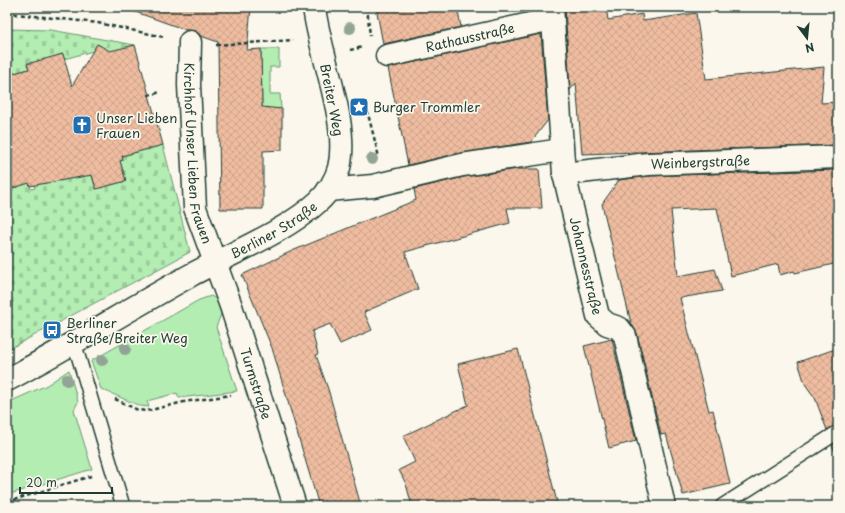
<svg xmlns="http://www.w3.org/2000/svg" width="845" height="513" viewBox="0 0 845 513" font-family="'Playpen Sans',sans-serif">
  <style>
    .green { fill: #b3edb2; stroke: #699573 }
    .cemetery { fill: url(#cemetery-stones); stroke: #699573 }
    .building { fill: url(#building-cross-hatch); stroke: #1f3d34 }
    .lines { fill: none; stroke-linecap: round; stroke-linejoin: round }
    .service-casing { stroke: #1f3d34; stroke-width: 16 }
    .minor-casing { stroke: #1f3d34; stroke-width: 25 }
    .tertiary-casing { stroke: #1f3d34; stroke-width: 25 }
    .path { stroke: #1f3d34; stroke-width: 2.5; stroke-dasharray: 4 3; stroke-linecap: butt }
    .service { stroke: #fbf7ec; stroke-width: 13 }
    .minor { stroke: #fbf7ec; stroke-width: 22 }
    .tertiary { stroke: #fbf7ec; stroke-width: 22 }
    .tree { fill: #92a495 }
    .labels { text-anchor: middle; stroke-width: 3.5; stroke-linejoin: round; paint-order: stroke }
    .street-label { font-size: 13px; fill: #1f3d34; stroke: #fbf7ec }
    .poi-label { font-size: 13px; fill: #1f3d34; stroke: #fbf7ec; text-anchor: start }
  </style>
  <defs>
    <pattern id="cemetery-stones" width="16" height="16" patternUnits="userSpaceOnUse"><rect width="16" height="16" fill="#b3edb2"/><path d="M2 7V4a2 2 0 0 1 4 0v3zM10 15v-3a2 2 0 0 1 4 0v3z" fill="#9acc9a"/></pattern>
    <pattern id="building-cross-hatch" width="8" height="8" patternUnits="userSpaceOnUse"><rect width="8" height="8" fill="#efbca0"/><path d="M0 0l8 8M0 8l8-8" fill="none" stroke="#cca28a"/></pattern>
  </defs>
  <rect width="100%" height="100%" fill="#fbf7ec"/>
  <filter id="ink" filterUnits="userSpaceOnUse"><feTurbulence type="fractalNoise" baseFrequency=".025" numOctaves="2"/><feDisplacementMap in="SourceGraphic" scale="8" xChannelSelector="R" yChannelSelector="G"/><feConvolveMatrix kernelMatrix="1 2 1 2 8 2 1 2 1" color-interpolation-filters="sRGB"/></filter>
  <g filter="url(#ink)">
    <g class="green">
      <path d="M 261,49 L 279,49 L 279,67 L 270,67 L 270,94 L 280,94 L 281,109 L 262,109 Z"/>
      <path d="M 211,296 L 216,299 L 222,312 L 216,327 L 237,391 L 179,398 L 177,393 L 147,401 L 149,407 L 140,406 L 101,389 L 91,361 L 199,300 Z"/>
      <path d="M 69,370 L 78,402 L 74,410 L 92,469 L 7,495 L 7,403 L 47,385 Z"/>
    </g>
    <g class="cemetery">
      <path d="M 7,29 L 51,30 L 135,45 L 102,54 L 101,46 L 97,44 L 93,51 L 64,59 L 62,54 L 58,55 L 59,60 L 34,68 L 32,62 L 27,63 L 29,69 L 7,75 Z"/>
      <path d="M 163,145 L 190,252 L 7,350 L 7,190 L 29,183 L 31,189 L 35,188 L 34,183 L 58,176 L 60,181 L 91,173 L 96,189 L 126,181 L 120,161 L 123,160 L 122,156 Z"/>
    </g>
    <g class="building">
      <path d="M 131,7 L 251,7 L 247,50 L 261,49 L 262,107 L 282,109 L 282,150 L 263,151 L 263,209 L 220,209 L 218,42 L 201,36 L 196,31 L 186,30 L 130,10 Z"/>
      <path d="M 376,7 L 457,7 L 461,27 L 383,44 Z"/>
      <path d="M 524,7 L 540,7 L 540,9 L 525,12 Z"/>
      <path d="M 565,7 L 606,7 L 608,20 L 642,14 L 643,21 L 696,13 L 706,79 L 824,67 L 821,103 L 838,102 L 838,145 L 582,154 L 576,83 L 570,90 Z"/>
      <path d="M 541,34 L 548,120 L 531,142 L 460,153 L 408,165 L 388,68 Z"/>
      <path d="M 97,44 L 110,51 L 135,45 L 163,145 L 122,156 L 123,160 L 120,161 L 126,181 L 96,189 L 92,175 L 30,186 L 29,183 L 7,190 L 7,75 L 29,69 L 27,64 L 63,54 L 72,86 Z"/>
      <path d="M 518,169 L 539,169 L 542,208 L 507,208 L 510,223 L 405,252 L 418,289 L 364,312 L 372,330 L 340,344 L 330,324 L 312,331 L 318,354 L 316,355 L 328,389 L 361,506 L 319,506 L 272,348 L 242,275 L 292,251 L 416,200 L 414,189 L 464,177 Z"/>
      <path d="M 838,170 L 838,263 L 795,273 L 794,271 L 780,275 L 778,264 L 731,276 L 717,208 L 671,210 L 678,276 L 715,269 L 722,291 L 680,298 L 709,411 L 713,410 L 730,484 L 683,495 L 666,434 L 661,435 L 637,333 L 631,323 L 602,204 L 619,180 L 649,176 Z"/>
      <path d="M 612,339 L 636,441 L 609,448 L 584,346 Z"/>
      <path d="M 838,348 L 838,424 L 827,430 L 815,398 L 805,384 L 798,362 Z"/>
      <path d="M 518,349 L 558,506 L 412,506 L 406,484 L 399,470 L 415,462 L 403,436 L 468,405 L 458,364 Z"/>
      <path d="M 838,441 L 838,451 L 835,452 L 832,445 Z"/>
    </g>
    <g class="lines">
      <g class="service-casing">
        <g id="service">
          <path d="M 74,342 L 123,506"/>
          <path d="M 722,506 L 838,432"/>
        </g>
      </g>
      <g class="minor-casing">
        <g id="minor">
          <path id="s1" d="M 552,7 L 564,174 L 598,316 L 607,324 L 619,328 L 625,336 L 664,506"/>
          <path id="s2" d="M 190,42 L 189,85 L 195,208 L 231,306 L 295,506"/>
          <path id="s3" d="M 387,56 L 552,19"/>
          <path id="s4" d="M 564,174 L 648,164 L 838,157"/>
          <path d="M 328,190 L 373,186 L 462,165 L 561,150"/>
        </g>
      </g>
      <g class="tertiary-casing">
        <g id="tertiary">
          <path id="s5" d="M 7,380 C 69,347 129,309 191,275 C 230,254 287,231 319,201 C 328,193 336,179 339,168 C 350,124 319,53 314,7"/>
        </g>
      </g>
      <g class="path">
        <path d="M 367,7 L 370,36"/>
        <path d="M 7,13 L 98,23 L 164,37"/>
        <path d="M 216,45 L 293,40"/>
        <path d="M 350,50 L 363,47"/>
        <path d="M 148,95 L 161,92"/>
        <path d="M 367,110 L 379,157"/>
        <path d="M 115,399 L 138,410 L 147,411 L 184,402 L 231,395"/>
        <path d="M 7,502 L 91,476"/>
      </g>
      <use href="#service" class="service"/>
      <use href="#minor" class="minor"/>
      <use href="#tertiary" class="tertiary"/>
    </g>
    <g class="tree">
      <circle cx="350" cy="28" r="6"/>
      <circle cx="372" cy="159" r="6"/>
      <circle cx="125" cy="349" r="6"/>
      <circle cx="102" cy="360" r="6"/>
      <circle cx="67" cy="380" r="6"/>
    </g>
  </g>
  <defs>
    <g id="sight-square" transform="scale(1)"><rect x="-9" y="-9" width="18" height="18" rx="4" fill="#1f6fb2" stroke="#fbf7ec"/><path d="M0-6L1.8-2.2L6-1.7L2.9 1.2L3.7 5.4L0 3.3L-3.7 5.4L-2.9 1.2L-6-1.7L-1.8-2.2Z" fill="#fff"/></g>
    <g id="church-square" transform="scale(1)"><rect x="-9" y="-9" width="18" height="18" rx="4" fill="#1f6fb2" stroke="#fbf7ec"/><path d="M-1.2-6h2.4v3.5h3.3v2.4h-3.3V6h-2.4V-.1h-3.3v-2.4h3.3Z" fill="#fff"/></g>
    <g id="bus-square" transform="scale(1)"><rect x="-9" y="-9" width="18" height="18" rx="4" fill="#1f6fb2" stroke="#fbf7ec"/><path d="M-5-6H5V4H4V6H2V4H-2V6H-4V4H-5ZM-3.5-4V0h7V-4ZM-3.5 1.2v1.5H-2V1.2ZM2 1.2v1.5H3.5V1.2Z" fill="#fff"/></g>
  </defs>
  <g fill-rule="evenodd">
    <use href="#sight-square" x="359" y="107"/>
    <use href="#church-square" x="82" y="125"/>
    <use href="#bus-square" x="52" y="330"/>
  </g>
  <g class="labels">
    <g class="street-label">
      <text dy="5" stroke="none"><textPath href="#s3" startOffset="85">Rathausstraße</textPath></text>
      <text transform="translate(332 100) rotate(79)" y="5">Breiter Weg</text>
      <text dy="5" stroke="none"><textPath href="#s2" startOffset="112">Kirchhof Unser Lieben Frauen</textPath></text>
      <text dy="5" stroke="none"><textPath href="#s4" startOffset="137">Weinbergstraße</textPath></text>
      <text dy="5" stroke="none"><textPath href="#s5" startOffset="306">Berliner Straße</textPath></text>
      <text dy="5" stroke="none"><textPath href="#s1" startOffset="262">Johannesstraße</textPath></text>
      <text dy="5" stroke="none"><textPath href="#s2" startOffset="352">Turmstraße</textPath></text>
    </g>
    <g class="poi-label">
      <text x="373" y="112">Burger Trommler</text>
      <text x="96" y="123">Unser Lieben<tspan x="96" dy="15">Frauen</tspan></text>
      <text x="66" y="328">Berliner<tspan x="66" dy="15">Straße/Breiter Weg</tspan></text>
    </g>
  </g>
  <rect width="845" height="513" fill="none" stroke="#fbf7ec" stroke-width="24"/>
  <rect x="12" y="12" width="821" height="489" fill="none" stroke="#1f3d34" stroke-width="1.5" filter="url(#ink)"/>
  <g transform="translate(807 38) rotate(164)" stroke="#fbf7ec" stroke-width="3" paint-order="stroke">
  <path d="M0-3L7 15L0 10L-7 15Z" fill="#1f3d34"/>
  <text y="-6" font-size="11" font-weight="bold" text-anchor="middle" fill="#1f3d34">N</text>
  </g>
  <path d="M20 487v6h92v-6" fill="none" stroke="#1f3d34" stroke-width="2"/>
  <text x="26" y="487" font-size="12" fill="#1f3d34" stroke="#fbf7ec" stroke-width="3" paint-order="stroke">20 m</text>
</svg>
